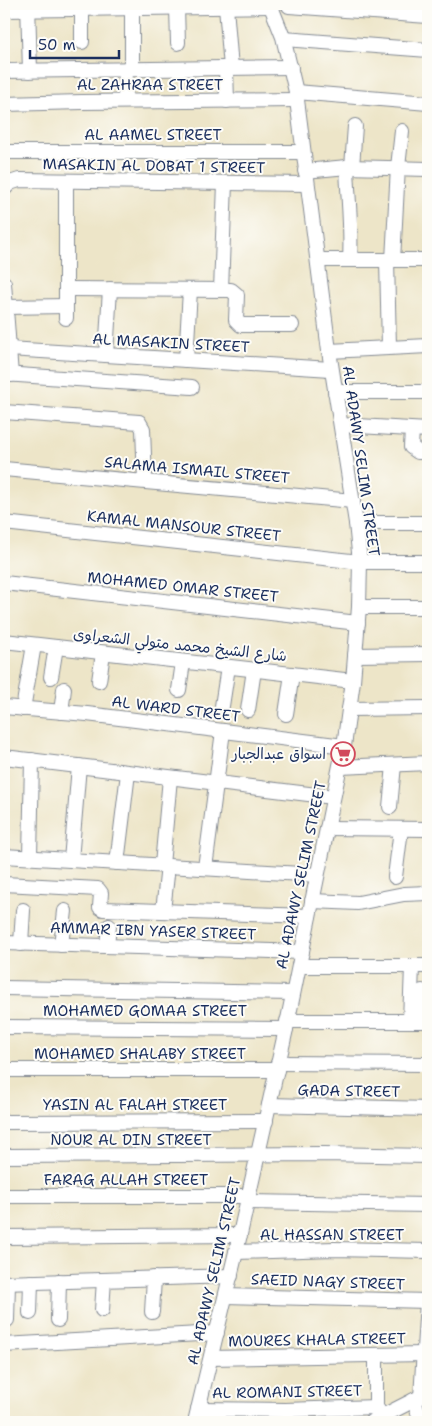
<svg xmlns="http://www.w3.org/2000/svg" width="432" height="1426" viewBox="0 0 432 1426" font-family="'Shantell Sans','Playpen Sans Arabic',sans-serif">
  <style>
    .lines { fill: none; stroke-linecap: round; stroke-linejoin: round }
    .minor-casing { stroke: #848a93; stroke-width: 16 }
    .minor { stroke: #fff; stroke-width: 14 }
    .labels { text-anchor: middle; stroke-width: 4; stroke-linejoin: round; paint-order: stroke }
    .street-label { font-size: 15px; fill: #1b2f5e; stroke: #fdfcf7 }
    .poi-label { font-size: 15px; fill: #1b2f5e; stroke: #fdfcf7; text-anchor: end }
  </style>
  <rect width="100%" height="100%" fill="#fdfcf7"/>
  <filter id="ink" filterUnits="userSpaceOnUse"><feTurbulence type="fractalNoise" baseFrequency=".02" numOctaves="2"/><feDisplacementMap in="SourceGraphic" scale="10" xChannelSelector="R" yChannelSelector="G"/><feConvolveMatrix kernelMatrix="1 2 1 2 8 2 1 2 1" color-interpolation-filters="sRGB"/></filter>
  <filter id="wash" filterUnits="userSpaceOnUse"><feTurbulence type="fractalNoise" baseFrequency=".0096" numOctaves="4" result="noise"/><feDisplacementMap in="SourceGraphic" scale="20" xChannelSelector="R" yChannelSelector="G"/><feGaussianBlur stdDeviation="1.12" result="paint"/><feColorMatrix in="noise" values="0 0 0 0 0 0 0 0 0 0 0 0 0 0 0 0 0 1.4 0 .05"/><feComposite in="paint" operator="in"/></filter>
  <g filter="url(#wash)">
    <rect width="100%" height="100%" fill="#ede5c8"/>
  </g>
  <g filter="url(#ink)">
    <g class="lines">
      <g class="minor-casing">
        <g id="minor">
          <path d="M 28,4 L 30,71"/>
          <path d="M 289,6 L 428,16"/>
          <path d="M 177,7 L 178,43"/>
          <path d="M 226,7 L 231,68"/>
          <path d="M 82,8 L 82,42"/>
          <path d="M 132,8 L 132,69"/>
          <path d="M 4,10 L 271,6"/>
          <path d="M 284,39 L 428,50"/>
          <path d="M 226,68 L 227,101"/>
          <path d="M 4,71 L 291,67"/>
          <path d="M 296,92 L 428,103"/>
          <path d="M 125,101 L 126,69"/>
          <path d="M 4,104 L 82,102 L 297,100"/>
          <path d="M 4,152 L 302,152"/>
          <path d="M 347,167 C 348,199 352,229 350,260"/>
          <path d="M 352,167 L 355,126"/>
          <path d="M 305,171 L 347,167 L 428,169"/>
          <path d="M 4,189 L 10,183 L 19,180 L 307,184"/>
          <path d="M 318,260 L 428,260"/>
          <path d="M 387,260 L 389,347"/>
          <path d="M 393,260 L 398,167 L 402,131"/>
          <path d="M 4,283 L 11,375"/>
          <path d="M 66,289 L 231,290 L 237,295 L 236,320 L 241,325 L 292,325"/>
          <path d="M 221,290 L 225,183"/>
          <path d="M 6,307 L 66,306"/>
          <path d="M 66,318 L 66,181"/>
          <path d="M 9,349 L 331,369"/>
          <path d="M 329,351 L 428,346"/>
          <path d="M 106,355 L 110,289"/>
          <path d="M 186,360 L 190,290"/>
          <path d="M 4,374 L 192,387"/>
          <path d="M 335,392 L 428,392"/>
          <path d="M 4,412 L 139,422 L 143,429 L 145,481"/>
          <path d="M 341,425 L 428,430"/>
          <path d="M 412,430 L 411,447 L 418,452 L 428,452"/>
          <path d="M 4,469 L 353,501"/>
          <path d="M 4,523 L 360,562 L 428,562"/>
          <path d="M 356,523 L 428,523"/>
          <path d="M 4,583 L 358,623"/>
          <path d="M 359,607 L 428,607"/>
          <path d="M 4,641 L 353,681"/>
          <path d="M 355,655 L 428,654"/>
          <path d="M 51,677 L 56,647"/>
          <path d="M 99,681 L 103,653"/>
          <path d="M 179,690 L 183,662"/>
          <path d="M 222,706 L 228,667"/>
          <path d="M 4,707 L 87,714 L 344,746"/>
          <path d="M 23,709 L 34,645"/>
          <path d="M 349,709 L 428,708"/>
          <path d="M 248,710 L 254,670"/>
          <path d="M 61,712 L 64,689"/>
          <path d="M 286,714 L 292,674"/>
          <path d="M 4,757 L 333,797"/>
          <path d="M 340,767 L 428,763"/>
          <path d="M 390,807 L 394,765"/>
          <path d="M 327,828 L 428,829"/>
          <path d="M 4,856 L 317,875"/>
          <path d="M 30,857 L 32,760"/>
          <path d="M 71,860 L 79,766"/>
          <path d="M 117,863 L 128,773"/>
          <path d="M 162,865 L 170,778"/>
          <path d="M 205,868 L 223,731"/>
          <path d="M 395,877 L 401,829"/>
          <path d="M 4,884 L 98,889 L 101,893 L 100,907 L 103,909 L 309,916"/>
          <path d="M 312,901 L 358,903 L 404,894 L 428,893"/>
          <path d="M 163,911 L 168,866"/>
          <path d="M 4,943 L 302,952"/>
          <path d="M 21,944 L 23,910"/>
          <path d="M 61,945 L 65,911"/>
          <path d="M 107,946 L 109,926"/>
          <path d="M 299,966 L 428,966"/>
          <path d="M 4,988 L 293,993"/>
          <path d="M 287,1021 L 428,1021"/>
          <path d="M 410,1021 L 412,966"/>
          <path d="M 421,1021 L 422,991"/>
          <path d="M 4,1027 L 286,1029"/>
          <path d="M 278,1063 L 428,1064"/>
          <path d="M 4,1070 L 277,1070"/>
          <path d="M 269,1105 L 428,1109"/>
          <path d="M 4,1122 L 266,1121"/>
          <path d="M 4,1156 L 324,1154 L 428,1156"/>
          <path d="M 4,1196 L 249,1196"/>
          <path d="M 248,1202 L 428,1205"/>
          <path d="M 4,1237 L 240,1235"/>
          <path d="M 236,1252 L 334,1249 L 428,1251"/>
          <path d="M 4,1283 L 231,1276"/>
          <path d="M 226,1296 L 428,1301"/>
          <path d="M 102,1310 L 104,1280"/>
          <path d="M 152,1312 L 154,1278"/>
          <path d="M 30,1313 L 31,1282"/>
          <path d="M 7,1320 L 8,1283"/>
          <path d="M 58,1320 L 59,1281"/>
          <path d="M 4,1345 L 217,1333"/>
          <path d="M 376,1355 L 376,1407 L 380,1413"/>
          <path d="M 211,1358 L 424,1354"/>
          <path d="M 421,1397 L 427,1301"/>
          <path d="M 414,1400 L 421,1422"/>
          <path d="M 198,1409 L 285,1410 L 376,1407"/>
          <path d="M 195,1422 L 236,1252 L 286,1029 L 344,746 L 353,681 L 359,607 L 360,562 L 356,523 L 329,351 L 296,92 L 283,37 L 270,4"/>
          <path d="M 371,1422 L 428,1393"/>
        </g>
      </g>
      <use href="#minor" class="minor"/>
    </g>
  </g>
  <defs>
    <g id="supermarket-ring" transform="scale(1.25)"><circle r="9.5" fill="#fdfcf7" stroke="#d1495b" stroke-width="1.5"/><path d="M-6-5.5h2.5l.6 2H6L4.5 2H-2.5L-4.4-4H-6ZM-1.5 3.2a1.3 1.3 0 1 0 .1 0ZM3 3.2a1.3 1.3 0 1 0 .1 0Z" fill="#d1495b"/></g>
  </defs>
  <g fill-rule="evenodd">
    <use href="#supermarket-ring" x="343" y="754"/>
  </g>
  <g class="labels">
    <g class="street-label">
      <text x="150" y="90">AL ZAHRAA STREET</text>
      <text x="153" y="140">AL AAMEL STREET</text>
      <text transform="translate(154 166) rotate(1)" y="5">MASAKIN AL DOBAT 1 STREET</text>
      <text transform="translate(171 343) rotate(3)" y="5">AL MASAKIN STREET</text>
      <text transform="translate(361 461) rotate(82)" y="5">AL ADAWY SELIM STREET</text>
      <text transform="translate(197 470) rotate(5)" y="5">SALAMA ISMAIL STREET</text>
      <text transform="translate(184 526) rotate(6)" y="5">KAMAL MANSOUR STREET</text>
      <text transform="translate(183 587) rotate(6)" y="5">MOHAMED OMAR STREET</text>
      <text transform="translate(180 645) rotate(6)" y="5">شارع الشيخ محمد متولي الشعراوى</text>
      <text transform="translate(176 709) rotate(7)" y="5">AL WARD STREET</text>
      <text transform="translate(301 875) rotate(-78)" y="5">AL ADAWY SELIM STREET</text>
      <text transform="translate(153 931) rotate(2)" y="5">AMMAR IBN YASER STREET</text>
      <text x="145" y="1016">MOHAMED GOMAA STREET</text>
      <text x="140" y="1059">MOHAMED SHALABY STREET</text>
      <text transform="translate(349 1091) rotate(1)" y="5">GADA STREET</text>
      <text x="135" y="1110">YASIN AL FALAH STREET</text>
      <text x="131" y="1145">NOUR AL DIN STREET</text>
      <text x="126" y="1185">FARAG ALLAH STREET</text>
      <text x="332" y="1240">AL HASSAN STREET</text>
      <text transform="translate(214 1271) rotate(-77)" y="5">AL ADAWY SELIM STREET</text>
      <text transform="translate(328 1282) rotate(2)" y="5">SAEID NAGY STREET</text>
      <text transform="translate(317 1340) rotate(-1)" y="5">MOURES KHALA STREET</text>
      <text transform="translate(287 1392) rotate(-1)" y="5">AL ROMANI STREET</text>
    </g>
    <g class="poi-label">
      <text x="326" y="759">اسواق عبدالجبار</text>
    </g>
  </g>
  <rect width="432" height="1426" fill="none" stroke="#fdfcf7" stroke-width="20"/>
  <path d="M30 50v8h89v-8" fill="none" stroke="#1b2f5e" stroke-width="2.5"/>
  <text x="38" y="50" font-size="15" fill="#1b2f5e" stroke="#fdfcf7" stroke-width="4" paint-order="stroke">50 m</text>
</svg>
